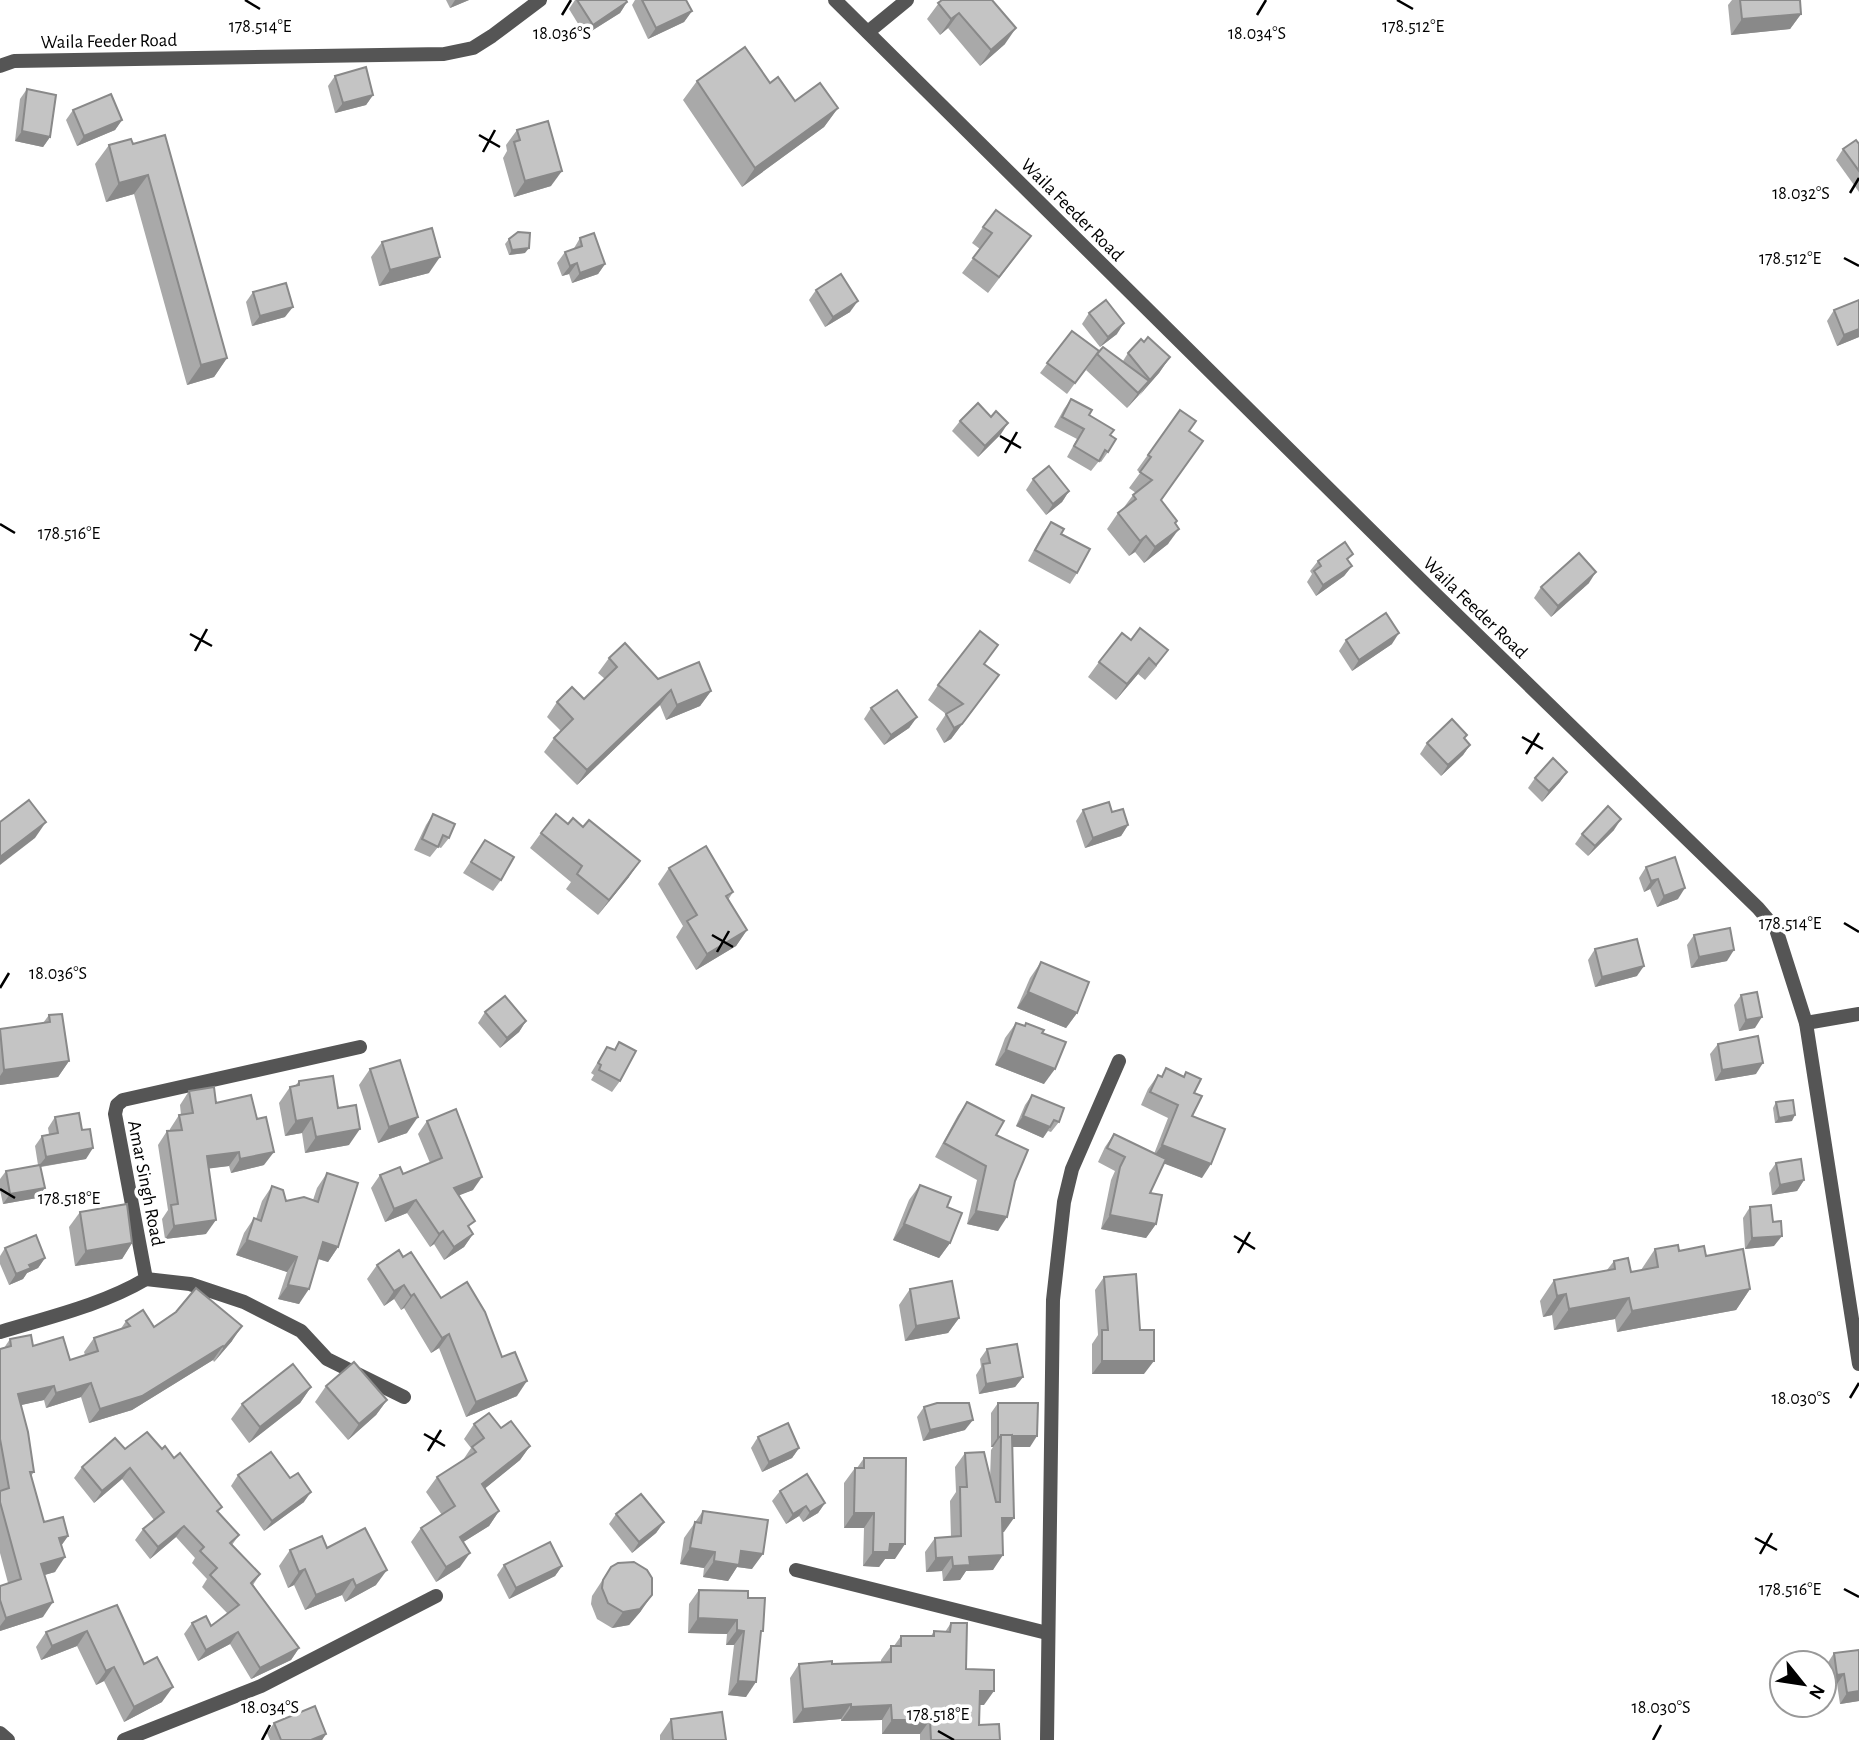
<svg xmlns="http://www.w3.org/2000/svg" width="1859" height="1740" viewBox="0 0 1859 1740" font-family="'Alegreya Sans',sans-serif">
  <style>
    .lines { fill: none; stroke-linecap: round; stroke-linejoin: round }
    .minor { stroke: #555; stroke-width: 14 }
    .tertiary { stroke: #555; stroke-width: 14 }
    .wall { fill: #a9a9a9 }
    .shaded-wall { fill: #898989 }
    .building { fill: #c4c4c4; stroke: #898989; stroke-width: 2 }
    .ticks { fill: none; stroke: #000; stroke-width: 2.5 }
    .labels { text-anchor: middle; stroke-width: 7; stroke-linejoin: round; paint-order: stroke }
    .street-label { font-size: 19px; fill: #000; stroke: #fff }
    .ticks-label { font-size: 18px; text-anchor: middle; fill: #000; stroke: #fff; stroke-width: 7; stroke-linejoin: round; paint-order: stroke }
  </style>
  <rect width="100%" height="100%" fill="#fff"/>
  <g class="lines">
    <g class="minor">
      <path d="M 1806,1023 L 1859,1014"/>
      <path d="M 146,1279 L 190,1284 L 244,1302 L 301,1331 L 327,1359 L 404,1397"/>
      <path d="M 0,1332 C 49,1317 102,1305 146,1279 L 115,1114 L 117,1105 L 123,1100 L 360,1047"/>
      <path d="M 796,1570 L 1047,1633"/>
      <path d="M 124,1740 L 261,1686 L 436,1596"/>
      <path d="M 1047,1740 L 1053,1300 L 1064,1202 L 1072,1169 L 1119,1061"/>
    </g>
    <g class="tertiary">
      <path d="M 835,0 L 1428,587 L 1758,908 L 1776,929 L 1806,1023 L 1859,1364"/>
      <path d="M 868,32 L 907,0"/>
      <path d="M 0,66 L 14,61 L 444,54 L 473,48 L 492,36 L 540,0"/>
      <path d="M 0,1733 L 8,1740"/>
    </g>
  </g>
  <g class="wall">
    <path d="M 446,0 L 469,0 L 450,8 Z"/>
    <path d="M 575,0 L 626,0 L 627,2 L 620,13 L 585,35 L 569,9 Z"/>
    <path d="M 635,0 L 686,0 L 692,11 L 684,22 L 648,39 L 632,5 Z"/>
    <path d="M 941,0 L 992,0 L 1005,44 L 980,66 L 948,28 L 940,35 L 927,19 Z"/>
    <path d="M 1732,0 L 1800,0 L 1801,14 L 1790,29 L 1731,35 L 1728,5 Z"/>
    <path d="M 335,76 L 373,95 L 366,105 L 335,113 L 328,86 Z"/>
    <path d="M 697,81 L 770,83 L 795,101 L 838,108 L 824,127 L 742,187 L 683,100 Z"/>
    <path d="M 27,89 L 50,137 L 43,147 L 15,141 L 20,99 Z"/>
    <path d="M 73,110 L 122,120 L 115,130 L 77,146 L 66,120 Z"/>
    <path d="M 517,130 L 551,186 L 514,197 L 503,158 L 507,151 L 506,145 Z"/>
    <path d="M 165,135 L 227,358 L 214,377 L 187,385 L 134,194 L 106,202 L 95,164 L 109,145 L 133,144 Z"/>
    <path d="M 1859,144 L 1859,192 L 1836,160 L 1843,149 Z"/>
    <path d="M 983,227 L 1020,251 L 988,293 L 962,273 L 980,249 L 972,243 Z"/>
    <path d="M 580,238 L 605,264 L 598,274 L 572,283 L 569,274 L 562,276 L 557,263 L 565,252 L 573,250 Z"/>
    <path d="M 509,239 L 525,253 L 509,255 L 505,244 Z"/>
    <path d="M 382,242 L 429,273 L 379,286 L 371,257 Z"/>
    <path d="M 816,290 L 850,312 L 825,327 L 809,300 Z"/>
    <path d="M 253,292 L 285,317 L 252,326 L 246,302 Z"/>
    <path d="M 1834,310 L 1859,337 L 1837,346 L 1827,321 Z"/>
    <path d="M 1089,313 L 1117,334 L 1100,347 L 1082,324 Z"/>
    <path d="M 1072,331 L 1099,351 L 1067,394 L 1040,373 Z"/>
    <path d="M 1144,342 L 1170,357 L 1159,373 L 1127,408 L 1086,370 L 1097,354 L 1123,361 L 1128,353 Z"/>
    <path d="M 1071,399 L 1110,435 L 1108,452 L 1101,462 L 1099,461 L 1091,471 L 1067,457 L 1077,439 L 1054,427 L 1064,409 Z"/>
    <path d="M 1180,410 L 1189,431 L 1161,500 L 1175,524 L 1168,544 L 1144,563 L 1135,552 L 1129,556 L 1107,529 L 1118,513 L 1122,510 L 1133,495 L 1136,493 L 1129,488 L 1140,473 L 1137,470 Z"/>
    <path d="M 991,417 L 1001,434 L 978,457 L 952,431 L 960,421 Z"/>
    <path d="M 1033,479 L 1069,491 L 1062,502 L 1046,515 L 1026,490 Z"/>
    <path d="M 1051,522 L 1061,534 L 1077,573 L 1070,584 L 1028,561 L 1043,533 Z"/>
    <path d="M 1318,561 L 1352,566 L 1344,576 L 1316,596 L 1307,582 L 1312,574 L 1310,571 Z"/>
    <path d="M 1589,583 L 1551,617 L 1534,598 L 1541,587 Z"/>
    <path d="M 1140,628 L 1157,666 L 1145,680 L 1138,674 L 1116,700 L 1088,677 L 1099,662 L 1131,640 Z"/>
    <path d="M 1346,640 L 1392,644 L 1352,671 L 1339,651 Z"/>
    <path d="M 609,658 L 658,679 L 711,691 L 700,706 L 666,720 L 660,705 L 577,785 L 544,752 L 554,738 L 561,731 L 547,717 L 557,702 L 584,699 L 605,679 L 598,673 Z"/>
    <path d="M 985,664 L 988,690 L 951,739 L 944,743 L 936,729 L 946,714 L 928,700 L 938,685 Z"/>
    <path d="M 871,708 L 917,717 L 909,728 L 884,745 L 864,719 Z"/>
    <path d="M 1427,743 L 1470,745 L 1463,755 L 1441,776 L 1420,754 Z"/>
    <path d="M 1567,772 L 1560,782 L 1542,802 L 1528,788 L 1535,778 Z"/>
    <path d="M 1083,810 L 1128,825 L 1121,836 L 1085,848 L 1076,821 Z"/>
    <path d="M 433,814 L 449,838 L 441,848 L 438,847 L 430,857 L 414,850 L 426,825 Z"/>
    <path d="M 1614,830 L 1588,856 L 1575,844 L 1582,834 Z"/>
    <path d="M 541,833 L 629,877 L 598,915 L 566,889 L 571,882 L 530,848 Z"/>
    <path d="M 485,840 L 501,880 L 493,891 L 463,873 Z"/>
    <path d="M 1646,867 L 1678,899 L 1657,907 L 1650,889 L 1644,892 L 1639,878 Z"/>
    <path d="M 669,868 L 733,892 L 728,900 L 747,930 L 736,946 L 696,970 L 676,937 L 683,926 L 658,884 Z"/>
    <path d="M 1694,935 L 1727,961 L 1691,968 L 1687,945 Z"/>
    <path d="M 1595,949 L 1637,976 L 1595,987 L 1588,960 Z"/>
    <path d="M 1041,962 L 1077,1013 L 1066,1028 L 1017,1008 L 1030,978 Z"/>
    <path d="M 1741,995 L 1755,1028 L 1739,1031 L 1734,1005 Z"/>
    <path d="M 485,1012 L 526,1021 L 519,1032 L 500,1048 L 478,1023 Z"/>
    <path d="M 49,1015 L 69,1061 L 58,1077 L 0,1085 L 0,1029 L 43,1023 Z"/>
    <path d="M 1016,1023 L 1042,1033 L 1044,1084 L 995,1065 L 1005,1038 Z"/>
    <path d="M 619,1042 L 620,1081 L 612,1092 L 591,1080 L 594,1075 L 591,1073 L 607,1047 L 614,1050 Z"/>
    <path d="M 1718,1044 L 1756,1074 L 1715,1081 L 1710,1054 Z"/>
    <path d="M 1166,1068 L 1184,1076 L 1186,1072 L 1194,1093 L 1192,1116 L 1202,1178 L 1164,1163 L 1150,1193 L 1156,1224 L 1146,1238 L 1101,1229 L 1111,1180 L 1115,1171 L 1098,1162 L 1105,1147 L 1114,1134 L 1154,1154 L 1168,1118 L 1141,1105 L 1148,1089 L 1158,1075 L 1161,1077 Z"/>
    <path d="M 370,1069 L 407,1133 L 378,1143 L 359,1085 Z"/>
    <path d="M 299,1081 L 338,1108 L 349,1145 L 305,1153 L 302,1133 L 285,1136 L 279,1103 L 290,1087 L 295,1086 Z"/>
    <path d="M 189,1091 L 216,1103 L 264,1165 L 231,1173 L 229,1166 L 209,1168 L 206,1234 L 165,1239 L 162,1219 L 168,1210 L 158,1145 L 167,1131 L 170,1131 L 170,1129 L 179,1115 L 181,1115 L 180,1105 Z"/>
    <path d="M 1032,1095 L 1059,1122 L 1051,1132 L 1048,1131 L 1043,1138 L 1016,1126 L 1025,1105 Z"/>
    <path d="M 967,1102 L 996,1135 L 1015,1181 L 998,1231 L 967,1224 L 977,1180 L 935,1157 L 958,1115 Z"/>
    <path d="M 1776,1102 L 1792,1121 L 1775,1123 L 1773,1108 Z"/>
    <path d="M 55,1117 L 86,1159 L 41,1167 L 37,1198 L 3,1204 L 0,1190 L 0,1179 L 6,1171 L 38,1165 L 35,1146 L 42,1136 L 49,1134 L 48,1128 Z"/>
    <path d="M 427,1121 L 473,1190 L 458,1195 L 470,1229 L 473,1234 L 464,1247 L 444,1260 L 434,1244 L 430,1247 L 407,1213 L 385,1222 L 371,1188 L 380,1175 L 403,1174 L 430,1163 L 418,1134 Z"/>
    <path d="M 1776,1163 L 1804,1180 L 1797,1191 L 1772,1195 L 1769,1173 Z"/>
    <path d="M 327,1173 L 338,1247 L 328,1262 L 318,1259 L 299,1304 L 278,1299 L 287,1272 L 236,1255 L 244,1233 L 254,1218 L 256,1219 L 262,1201 L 272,1186 L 286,1201 L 313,1200 L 317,1188 Z"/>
    <path d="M 920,1185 L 947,1207 L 950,1243 L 939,1258 L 893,1240 L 909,1200 Z"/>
    <path d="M 1750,1207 L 1774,1246 L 1745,1249 L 1743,1218 Z"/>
    <path d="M 80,1212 L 132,1243 L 122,1259 L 75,1266 L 69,1227 Z"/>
    <path d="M 5,1248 L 45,1258 L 38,1268 L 27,1273 L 23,1279 L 9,1285 L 0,1264 L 0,1256 Z"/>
    <path d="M 1655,1249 L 1679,1251 L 1706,1256 L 1750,1289 L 1736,1310 L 1617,1332 L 1615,1319 L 1554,1330 L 1552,1315 L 1543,1317 L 1540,1301 L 1554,1280 L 1607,1270 L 1614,1261 L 1631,1272 L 1641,1270 Z"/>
    <path d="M 403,1257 L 441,1298 L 517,1396 L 466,1417 L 439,1348 L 431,1353 L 404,1308 L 401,1310 L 394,1299 L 384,1306 L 367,1279 L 377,1265 Z"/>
    <path d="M 1104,1277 L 1144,1374 L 1092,1374 L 1092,1344 L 1098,1335 L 1095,1290 Z"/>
    <path d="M 910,1289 L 959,1318 L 948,1333 L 905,1341 L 899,1305 Z"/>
    <path d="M 126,1321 L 154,1327 L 232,1341 L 214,1362 L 213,1360 L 132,1410 L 89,1423 L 81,1397 L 46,1408 L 44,1400 L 21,1405 L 34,1472 L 31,1476 L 44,1522 L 68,1536 L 61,1546 L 55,1572 L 44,1575 L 43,1617 L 0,1631 L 0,1586 L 8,1583 L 0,1553 L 0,1349 L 4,1348 L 10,1339 L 33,1346 L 70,1360 L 85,1355 L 84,1352 L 94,1338 L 120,1330 Z"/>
    <path d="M 987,1349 L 1023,1377 L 1015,1387 L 979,1394 L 976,1375 L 981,1367 L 980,1359 Z"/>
    <path d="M 326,1386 L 387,1400 L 376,1415 L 348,1440 L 315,1402 Z"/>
    <path d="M 311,1387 L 300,1403 L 249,1443 L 231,1419 L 242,1404 Z"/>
    <path d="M 998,1403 L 1030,1447 L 1012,1447 L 1004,1532 L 1002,1532 L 993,1570 L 966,1571 L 960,1580 L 943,1581 L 942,1571 L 926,1572 L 925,1552 L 935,1538 L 951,1537 L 950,1501 L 956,1492 L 955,1467 L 965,1453 L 990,1479 L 991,1450 L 993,1447 L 991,1447 L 991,1413 Z"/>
    <path d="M 924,1407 L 965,1430 L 923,1441 L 917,1417 Z"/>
    <path d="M 474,1424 L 501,1428 L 530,1446 L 520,1460 L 484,1489 L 499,1511 L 489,1526 L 463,1542 L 460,1567 L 436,1582 L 411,1542 L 421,1528 L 442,1515 L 426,1492 L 437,1477 L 463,1460 L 471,1448 L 464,1439 Z"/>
    <path d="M 758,1437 L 799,1448 L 792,1458 L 762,1472 L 751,1448 Z"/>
    <path d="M 125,1449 L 162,1449 L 174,1458 L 222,1507 L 218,1512 L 239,1535 L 232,1545 L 260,1574 L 253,1585 L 299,1648 L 291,1660 L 251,1679 L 230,1644 L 198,1661 L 184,1634 L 192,1623 L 211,1626 L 228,1614 L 202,1587 L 207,1579 L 192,1563 L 195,1558 L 176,1537 L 150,1559 L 135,1540 L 143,1529 L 154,1520 L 122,1479 L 94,1503 L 74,1478 L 82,1467 Z"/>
    <path d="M 864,1458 L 895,1559 L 885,1559 L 879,1567 L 863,1566 L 864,1528 L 844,1528 L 844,1483 L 855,1468 L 857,1468 Z"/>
    <path d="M 238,1475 L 290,1478 L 304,1502 L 264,1531 L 231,1486 Z"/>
    <path d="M 780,1491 L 825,1503 L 818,1513 L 803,1522 L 799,1516 L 786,1524 L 772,1501 Z"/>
    <path d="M 703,1511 L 752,1569 L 737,1567 L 728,1581 L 703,1577 L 704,1568 L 680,1564 L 684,1538 Z"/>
    <path d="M 616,1514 L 664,1522 L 656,1533 L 632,1553 L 609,1524 Z"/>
    <path d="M 327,1548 L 376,1585 L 345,1602 L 342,1595 L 305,1610 L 294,1585 L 288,1588 L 279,1566 L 290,1550 Z"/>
    <path d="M 504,1565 L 562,1566 L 555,1576 L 509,1599 L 497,1575 Z"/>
    <path d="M 611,1567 L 641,1611 L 629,1625 L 612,1628 L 597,1619 L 591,1604 L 592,1596 Z"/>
    <path d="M 699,1590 L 748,1598 L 761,1635 L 746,1697 L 728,1695 L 734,1645 L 726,1645 L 727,1634 L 688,1633 L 689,1604 Z"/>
    <path d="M 117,1605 L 162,1702 L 124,1722 L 104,1681 L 96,1685 L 77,1646 L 41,1660 L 36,1647 L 46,1632 Z"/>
    <path d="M 951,1623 L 966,1669 L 984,1705 L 979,1705 L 979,1725 L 1000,1740 L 920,1740 L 920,1734 L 882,1734 L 882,1720 L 841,1721 L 841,1719 L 793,1723 L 790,1678 L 799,1664 L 881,1662 L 881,1660 L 891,1646 L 894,1646 L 901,1636 L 931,1636 L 934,1631 L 945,1632 Z"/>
    <path d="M 1859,1650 L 1859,1701 L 1840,1704 L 1837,1684 L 1830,1686 L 1827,1664 L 1834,1653 Z"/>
    <path d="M 671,1719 L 726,1740 L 660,1740 L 660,1735 Z"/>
    <path d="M 274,1723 L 326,1734 L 322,1740 L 270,1740 L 267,1733 Z"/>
  </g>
  <g class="shaded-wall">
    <path d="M 455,0 L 469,0 L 450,8 Z"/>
    <path d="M 627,2 L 620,13 L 585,35 L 593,25 Z"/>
    <path d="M 692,11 L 684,22 L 648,39 L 656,28 Z"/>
    <path d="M 959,13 L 948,28 L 940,35 L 951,19 Z"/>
    <path d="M 1801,14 L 1790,29 L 1731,35 L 1742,19 Z"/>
    <path d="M 1016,28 L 1005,44 L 980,66 L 991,50 Z"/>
    <path d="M 373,95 L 366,105 L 335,113 L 343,103 Z"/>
    <path d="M 838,108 L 824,127 L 742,187 L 755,168 Z"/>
    <path d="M 122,120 L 115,130 L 77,146 L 84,136 Z"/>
    <path d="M 22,131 L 50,137 L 43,147 L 15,141 Z"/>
    <path d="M 562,171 L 551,186 L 514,197 L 525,181 Z"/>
    <path d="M 148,175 L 134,194 L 106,202 L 119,183 Z"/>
    <path d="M 529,248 L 525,253 L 509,255 L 512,250 Z"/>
    <path d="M 440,257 L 429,273 L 379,286 L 390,270 Z"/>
    <path d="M 577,263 L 569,274 L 562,276 L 570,266 Z"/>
    <path d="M 605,264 L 598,274 L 572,283 L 580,273 Z"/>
    <path d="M 858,301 L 850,312 L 825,327 L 833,317 Z"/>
    <path d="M 293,307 L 285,317 L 252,326 L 260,316 Z"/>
    <path d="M 1124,323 L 1117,334 L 1100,347 L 1108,337 Z"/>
    <path d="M 1859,329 L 1859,337 L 1837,346 L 1844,335 Z"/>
    <path d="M 1170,357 L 1159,373 L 1139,396 L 1150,380 Z"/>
    <path d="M 227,358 L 214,377 L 187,385 L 201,365 Z"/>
    <path d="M 1149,381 L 1138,396 L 1127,408 L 1138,393 Z"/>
    <path d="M 1008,423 L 1001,434 L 978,457 L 985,446 Z"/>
    <path d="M 1069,491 L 1062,502 L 1046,515 L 1053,504 Z"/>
    <path d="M 1179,529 L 1168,544 L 1144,563 L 1155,547 Z"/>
    <path d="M 1146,536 L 1135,552 L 1129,556 L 1140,541 Z"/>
    <path d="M 1352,566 L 1344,576 L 1316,596 L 1323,585 Z"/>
    <path d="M 1596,572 L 1589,583 L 1551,617 L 1558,606 Z"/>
    <path d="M 1399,633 L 1392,644 L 1352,671 L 1359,660 Z"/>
    <path d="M 1149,658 L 1138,674 L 1116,700 L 1127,684 Z"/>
    <path d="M 999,675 L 951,739 L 944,743 L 954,728 Z"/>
    <path d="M 671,690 L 660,705 L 577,785 L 587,770 Z"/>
    <path d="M 711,691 L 700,706 L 666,720 L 677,705 Z"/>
    <path d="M 917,717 L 909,728 L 884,745 L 891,735 Z"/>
    <path d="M 1470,745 L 1463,755 L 1441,776 L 1448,765 Z"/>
    <path d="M 1567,772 L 1560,782 L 1542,802 L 1549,791 Z"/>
    <path d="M 1621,819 L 1614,830 L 1588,856 L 1595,846 Z"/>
    <path d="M 46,822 L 35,838 L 0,865 L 0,857 Z"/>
    <path d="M 1128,825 L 1121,836 L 1085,848 L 1093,838 Z"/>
    <path d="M 640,861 L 629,877 L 598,915 L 609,900 Z"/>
    <path d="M 1658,879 L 1650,889 L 1644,892 L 1651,881 Z"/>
    <path d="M 1685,888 L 1678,899 L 1657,907 L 1664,896 Z"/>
    <path d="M 747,930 L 736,946 L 696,970 L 707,954 Z"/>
    <path d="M 1734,950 L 1727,961 L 1691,968 L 1699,957 Z"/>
    <path d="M 1644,966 L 1637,976 L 1595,987 L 1602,977 Z"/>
    <path d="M 1028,992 L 1077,1013 L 1066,1028 L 1017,1008 Z"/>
    <path d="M 1762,1017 L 1755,1028 L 1739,1031 L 1746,1020 Z"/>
    <path d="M 526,1021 L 519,1032 L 500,1048 L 507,1038 Z"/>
    <path d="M 1006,1050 L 1055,1069 L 1044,1084 L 995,1065 Z"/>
    <path d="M 69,1061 L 58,1077 L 0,1085 L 0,1076 L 4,1070 Z"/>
    <path d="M 1763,1063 L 1756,1074 L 1715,1081 L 1722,1070 Z"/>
    <path d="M 1795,1115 L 1792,1121 L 1775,1123 L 1779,1118 Z"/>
    <path d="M 1023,1116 L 1050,1127 L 1043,1138 L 1016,1126 Z"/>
    <path d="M 418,1117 L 407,1133 L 378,1143 L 389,1127 Z"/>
    <path d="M 312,1118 L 302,1133 L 285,1136 L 296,1121 Z"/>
    <path d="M 360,1129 L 349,1145 L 305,1153 L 316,1137 Z"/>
    <path d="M 1162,1145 L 1211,1164 L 1202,1178 L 1152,1159 Z"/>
    <path d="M 93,1148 L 86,1159 L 38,1167 L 46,1157 Z"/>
    <path d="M 239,1152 L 229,1166 L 198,1170 L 207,1156 Z"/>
    <path d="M 274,1152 L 264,1165 L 231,1173 L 240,1159 Z"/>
    <path d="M 482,1177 L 473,1190 L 445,1201 L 454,1188 Z"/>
    <path d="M 1804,1180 L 1797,1191 L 1772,1195 L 1780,1185 Z"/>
    <path d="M 45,1188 L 37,1198 L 3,1204 L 10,1194 Z"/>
    <path d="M 416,1200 L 407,1213 L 385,1222 L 394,1209 Z"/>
    <path d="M 976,1211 L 1007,1217 L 998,1231 L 967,1224 Z"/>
    <path d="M 1110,1215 L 1156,1224 L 1146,1238 L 1101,1229 Z"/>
    <path d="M 216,1220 L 206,1234 L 165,1239 L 174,1226 Z"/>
    <path d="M 904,1224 L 950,1243 L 939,1258 L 893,1240 Z"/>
    <path d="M 443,1231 L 434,1244 L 430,1247 L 439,1234 Z"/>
    <path d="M 473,1234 L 464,1247 L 444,1260 L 454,1247 Z"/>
    <path d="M 1782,1236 L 1774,1246 L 1745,1249 L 1752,1238 Z"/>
    <path d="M 247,1240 L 297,1257 L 287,1272 L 236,1255 Z"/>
    <path d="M 323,1242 L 338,1247 L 328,1262 L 313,1257 Z"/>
    <path d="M 132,1243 L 122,1259 L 75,1266 L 86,1251 Z"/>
    <path d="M 45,1258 L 38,1268 L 27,1273 L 23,1279 L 9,1285 L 16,1274 L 29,1265 Z"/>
    <path d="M 288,1285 L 309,1289 L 299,1304 L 278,1299 Z"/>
    <path d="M 404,1285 L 394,1299 L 384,1306 L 394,1291 Z"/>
    <path d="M 1750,1289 L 1736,1310 L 1617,1332 L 1632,1311 Z"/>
    <path d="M 414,1294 L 404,1308 L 401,1310 L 411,1296 Z"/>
    <path d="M 1566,1294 L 1552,1315 L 1543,1317 L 1557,1296 Z"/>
    <path d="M 1629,1298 L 1615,1319 L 1554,1330 L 1569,1309 Z"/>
    <path d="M 959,1318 L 948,1333 L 905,1341 L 916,1326 Z"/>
    <path d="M 242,1326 L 232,1341 L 214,1362 L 224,1347 Z"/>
    <path d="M 449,1334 L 439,1348 L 431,1353 L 442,1338 Z"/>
    <path d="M 223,1346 L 213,1360 L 132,1410 L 89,1423 L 100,1409 Z"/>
    <path d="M 1102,1361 L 1154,1361 L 1144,1374 L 1092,1374 Z"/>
    <path d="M 1023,1377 L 1015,1387 L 979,1394 L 986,1384 Z"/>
    <path d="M 527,1381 L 517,1396 L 466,1417 L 476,1402 Z"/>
    <path d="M 91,1383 L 81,1397 L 46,1408 L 56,1393 Z"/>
    <path d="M 54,1386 L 44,1400 L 8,1408 L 18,1394 Z"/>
    <path d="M 311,1387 L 300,1403 L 249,1443 L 260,1427 Z"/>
    <path d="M 387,1400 L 376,1415 L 348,1440 L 359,1424 Z"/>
    <path d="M 973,1420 L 965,1430 L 923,1441 L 930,1430 Z"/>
    <path d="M 1037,1436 L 1030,1447 L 1000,1447 L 1001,1437 Z"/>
    <path d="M 998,1437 L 1000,1437 L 993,1447 L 991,1447 Z"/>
    <path d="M 530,1446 L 520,1460 L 472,1499 L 482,1484 Z"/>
    <path d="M 799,1448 L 792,1458 L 762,1472 L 769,1462 Z"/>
    <path d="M 130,1468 L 122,1479 L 94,1503 L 102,1491 Z"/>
    <path d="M 311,1492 L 304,1502 L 264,1531 L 272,1521 Z"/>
    <path d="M 825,1503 L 818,1513 L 803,1522 L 810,1512 Z"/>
    <path d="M 806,1506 L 799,1516 L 786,1524 L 793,1514 Z"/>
    <path d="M 499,1511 L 489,1526 L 449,1551 L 460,1537 Z"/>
    <path d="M 854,1513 L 874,1513 L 864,1528 L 844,1528 Z"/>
    <path d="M 1002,1518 L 1014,1518 L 1004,1532 L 992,1533 Z"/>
    <path d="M 664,1522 L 656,1533 L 632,1553 L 639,1542 Z"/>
    <path d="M 184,1526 L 176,1537 L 150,1559 L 158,1547 Z"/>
    <path d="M 68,1536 L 58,1550 L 59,1538 Z"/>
    <path d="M 890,1544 L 905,1544 L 895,1559 L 885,1559 L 879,1567 L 863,1566 L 873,1552 Z"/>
    <path d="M 690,1548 L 715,1552 L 704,1568 L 680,1564 Z"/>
    <path d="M 741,1551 L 763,1554 L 752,1569 L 737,1567 L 728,1581 L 703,1577 L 714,1561 Z"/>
    <path d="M 470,1553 L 460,1567 L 436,1582 L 446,1567 Z"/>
    <path d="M 1003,1555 L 993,1570 L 966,1571 L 960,1580 L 943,1581 L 953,1566 L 969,1557 Z"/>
    <path d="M 65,1557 L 55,1572 L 31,1579 L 41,1564 Z"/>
    <path d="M 952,1557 L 942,1571 L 926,1572 L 936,1558 Z"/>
    <path d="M 562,1566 L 555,1576 L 509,1599 L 516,1588 Z"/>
    <path d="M 305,1569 L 294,1585 L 288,1588 L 299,1572 Z"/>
    <path d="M 387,1570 L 376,1585 L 345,1602 L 356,1586 Z"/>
    <path d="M 353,1579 L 342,1595 L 305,1610 L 316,1595 Z"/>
    <path d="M 652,1595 L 641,1611 L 629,1625 L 612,1628 L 623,1612 Z"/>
    <path d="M 53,1602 L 43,1617 L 0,1631 L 0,1626 L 6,1618 Z"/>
    <path d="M 698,1618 L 737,1620 L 727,1634 L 688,1633 Z"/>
    <path d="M 737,1630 L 744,1631 L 734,1645 L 726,1645 Z"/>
    <path d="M 87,1631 L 77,1646 L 41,1660 L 52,1646 Z"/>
    <path d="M 238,1632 L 230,1644 L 198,1661 L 206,1650 Z"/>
    <path d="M 299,1648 L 291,1660 L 251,1679 L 260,1668 Z"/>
    <path d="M 114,1667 L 104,1681 L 96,1685 L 106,1671 Z"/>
    <path d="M 1844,1674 L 1837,1684 L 1830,1686 L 1837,1675 Z"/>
    <path d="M 738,1681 L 756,1682 L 746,1697 L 728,1695 Z"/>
    <path d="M 173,1687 L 162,1702 L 124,1722 L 134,1707 Z"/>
    <path d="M 980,1691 L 994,1691 L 984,1705 L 970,1705 Z"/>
    <path d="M 1859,1691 L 1859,1701 L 1840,1704 L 1847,1693 Z"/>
    <path d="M 851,1704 L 841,1719 L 793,1723 L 803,1709 Z"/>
    <path d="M 891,1705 L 882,1720 L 841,1721 L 851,1707 Z"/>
    <path d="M 892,1720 L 930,1720 L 920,1734 L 882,1734 Z"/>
    <path d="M 326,1734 L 322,1740 L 311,1740 Z"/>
  </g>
  <g class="building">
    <path d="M 577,0 L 626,0 L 627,2 L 593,25 Z"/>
    <path d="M 642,0 L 686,0 L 692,11 L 656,28 Z"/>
    <path d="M 942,0 L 992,0 L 1016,28 L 991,50 L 959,13 L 951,19 L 938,3 Z"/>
    <path d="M 1740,0 L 1800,0 L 1801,14 L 1742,19 Z"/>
    <path d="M 745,47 L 770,83 L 778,77 L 795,101 L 820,83 L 838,108 L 755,168 L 697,81 Z"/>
    <path d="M 366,67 L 373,95 L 343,103 L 335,76 Z"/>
    <path d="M 27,89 L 56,95 L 50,137 L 22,131 Z"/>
    <path d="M 111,94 L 122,120 L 84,136 L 73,110 Z"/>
    <path d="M 548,121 L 562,171 L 525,181 L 514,142 L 520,140 L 517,130 Z"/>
    <path d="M 165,135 L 227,358 L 201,365 L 148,175 L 119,183 L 109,145 L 131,139 L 133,144 Z"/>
    <path d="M 1856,140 L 1859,144 L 1859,171 L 1843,149 Z"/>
    <path d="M 996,210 L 1031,236 L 999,277 L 973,258 L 992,233 L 983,227 Z"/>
    <path d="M 432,228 L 440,257 L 390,270 L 382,242 Z"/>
    <path d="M 518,232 L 530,233 L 529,248 L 512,250 L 509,239 Z"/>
    <path d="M 594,233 L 605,264 L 580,273 L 577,263 L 570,266 L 565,252 L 582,246 L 580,238 Z"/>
    <path d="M 841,274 L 858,301 L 833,317 L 816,290 Z"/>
    <path d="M 286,283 L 293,307 L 260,316 L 253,292 Z"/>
    <path d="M 1106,300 L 1124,323 L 1108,337 L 1089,313 Z"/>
    <path d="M 1859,300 L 1859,329 L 1844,335 L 1834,310 Z"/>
    <path d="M 1072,331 L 1099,351 L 1075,383 L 1047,363 Z"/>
    <path d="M 1148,337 L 1170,357 L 1150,380 L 1128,353 L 1141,339 L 1144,342 Z"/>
    <path d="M 1103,347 L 1149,381 L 1138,393 L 1097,354 Z"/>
    <path d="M 1071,399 L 1092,410 L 1089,415 L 1114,430 L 1110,435 L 1116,439 L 1108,452 L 1105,450 L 1099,461 L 1074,446 L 1084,429 L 1062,417 Z"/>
    <path d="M 978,403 L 991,417 L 996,411 L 1008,423 L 985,446 L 960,421 Z"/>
    <path d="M 1180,410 L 1196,421 L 1189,431 L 1203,441 L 1161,500 L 1177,521 L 1175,523 L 1179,529 L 1155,547 L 1146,536 L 1140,541 L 1118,513 L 1136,499 L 1133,495 L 1152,480 L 1140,472 L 1151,457 L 1148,455 Z"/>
    <path d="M 1049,466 L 1069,491 L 1053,504 L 1033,479 Z"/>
    <path d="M 1051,522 L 1064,529 L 1061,534 L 1090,549 L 1077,573 L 1035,550 Z"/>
    <path d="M 1345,542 L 1353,554 L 1347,559 L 1352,566 L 1323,585 L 1314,571 L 1321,566 L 1318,561 Z"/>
    <path d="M 1579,553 L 1596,572 L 1558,606 L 1541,587 Z"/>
    <path d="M 1386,613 L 1399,633 L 1359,660 L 1346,640 Z"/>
    <path d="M 1140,628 L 1168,650 L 1156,665 L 1149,658 L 1127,684 L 1099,662 L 1122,633 L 1131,640 Z"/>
    <path d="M 980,631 L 998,645 L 984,664 L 999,675 L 962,724 L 954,728 L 946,714 L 963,704 L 938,685 Z"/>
    <path d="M 625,643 L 658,679 L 699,662 L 711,691 L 677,705 L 671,690 L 587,770 L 554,738 L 573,719 L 557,702 L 572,687 L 584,699 L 617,667 L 609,658 Z"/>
    <path d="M 897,690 L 917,717 L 891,735 L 871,708 Z"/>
    <path d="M 1452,719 L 1467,735 L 1464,738 L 1470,745 L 1448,765 L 1427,743 Z"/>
    <path d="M 1553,758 L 1567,772 L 1549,791 L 1535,778 Z"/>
    <path d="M 29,800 L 46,822 L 0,857 L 0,822 Z"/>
    <path d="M 1109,802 L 1112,812 L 1123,809 L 1128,825 L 1093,838 L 1083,810 Z"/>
    <path d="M 1608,806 L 1621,819 L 1595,846 L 1582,834 Z"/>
    <path d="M 433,814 L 455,824 L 449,838 L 443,835 L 438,847 L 422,839 Z"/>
    <path d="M 556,814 L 568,824 L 573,818 L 583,827 L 589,820 L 640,861 L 609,900 L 577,874 L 582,866 L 541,833 Z"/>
    <path d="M 485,840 L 514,857 L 501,880 L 471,862 Z"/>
    <path d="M 706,846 L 733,892 L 726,896 L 747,930 L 707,954 L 687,921 L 697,915 L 669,868 Z"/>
    <path d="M 1675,857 L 1685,888 L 1664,896 L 1658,879 L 1651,881 L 1646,867 Z"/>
    <path d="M 1730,928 L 1734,950 L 1699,957 L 1694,935 Z"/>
    <path d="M 1637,939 L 1644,966 L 1602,977 L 1595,949 Z"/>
    <path d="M 1041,962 L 1089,982 L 1077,1013 L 1028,992 Z"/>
    <path d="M 1757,992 L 1762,1017 L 1746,1020 L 1741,995 Z"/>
    <path d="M 505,996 L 526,1021 L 507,1038 L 485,1012 Z"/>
    <path d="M 62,1014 L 69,1061 L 4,1070 L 0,1029 L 50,1022 L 49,1015 Z"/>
    <path d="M 1016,1023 L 1025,1026 L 1026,1023 L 1044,1030 L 1042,1033 L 1066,1042 L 1055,1069 L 1006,1050 Z"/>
    <path d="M 1758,1036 L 1763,1063 L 1722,1070 L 1718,1044 Z"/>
    <path d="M 619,1042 L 636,1051 L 620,1081 L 599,1070 L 601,1065 L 598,1063 L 607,1047 L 615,1050 Z"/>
    <path d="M 400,1060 L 418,1117 L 389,1127 L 370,1069 Z"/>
    <path d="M 1166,1068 L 1184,1077 L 1186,1072 L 1201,1079 L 1194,1093 L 1202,1096 L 1192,1116 L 1225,1129 L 1211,1164 L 1162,1145 L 1178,1105 L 1150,1092 L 1158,1075 L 1162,1077 Z"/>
    <path d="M 333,1076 L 338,1108 L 356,1105 L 360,1129 L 316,1137 L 312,1118 L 296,1121 L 290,1087 L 299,1085 L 299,1081 Z"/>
    <path d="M 214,1087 L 216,1103 L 251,1095 L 257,1119 L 266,1117 L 274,1152 L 240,1159 L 239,1152 L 207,1156 L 216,1220 L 174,1226 L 171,1205 L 178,1204 L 167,1131 L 182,1130 L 179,1115 L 193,1113 L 189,1091 Z"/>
    <path d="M 1032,1095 L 1064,1108 L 1059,1122 L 1054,1120 L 1050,1127 L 1023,1116 Z"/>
    <path d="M 1793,1100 L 1795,1115 L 1779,1118 L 1776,1102 Z"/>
    <path d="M 967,1102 L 1004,1121 L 996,1135 L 1028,1150 L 1015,1181 L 1007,1217 L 976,1211 L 986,1166 L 944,1143 Z"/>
    <path d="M 456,1109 L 482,1177 L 454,1188 L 475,1221 L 468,1226 L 473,1234 L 454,1247 L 443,1231 L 439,1234 L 416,1200 L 394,1209 L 380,1175 L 400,1167 L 403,1174 L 442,1158 L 427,1121 Z"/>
    <path d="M 79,1113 L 82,1130 L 90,1129 L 93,1148 L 46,1157 L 42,1136 L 58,1133 L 55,1117 Z"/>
    <path d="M 1114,1134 L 1166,1159 L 1150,1193 L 1162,1195 L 1156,1224 L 1110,1215 L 1120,1167 L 1125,1157 L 1107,1148 Z"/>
    <path d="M 1801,1159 L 1804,1180 L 1780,1185 L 1776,1163 Z"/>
    <path d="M 40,1165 L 45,1188 L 10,1194 L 6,1171 Z"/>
    <path d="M 327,1173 L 358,1183 L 338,1247 L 323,1242 L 309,1289 L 288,1285 L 297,1257 L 247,1240 L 254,1218 L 261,1221 L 272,1186 L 283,1190 L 286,1201 L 304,1197 L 318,1202 Z"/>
    <path d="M 920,1185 L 951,1197 L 947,1207 L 962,1213 L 950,1243 L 904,1224 Z"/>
    <path d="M 127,1204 L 132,1243 L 86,1251 L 80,1212 Z"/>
    <path d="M 1771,1205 L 1773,1222 L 1781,1221 L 1782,1236 L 1752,1238 L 1750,1207 Z"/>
    <path d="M 36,1235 L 45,1258 L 29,1265 L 31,1268 L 16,1274 L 5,1248 Z"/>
    <path d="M 1678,1245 L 1679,1251 L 1704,1246 L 1706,1256 L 1743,1249 L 1750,1289 L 1632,1311 L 1629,1298 L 1569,1309 L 1566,1294 L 1557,1296 L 1554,1280 L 1615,1269 L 1614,1261 L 1628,1258 L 1631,1272 L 1658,1267 L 1655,1249 Z"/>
    <path d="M 399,1250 L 403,1257 L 411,1252 L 441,1298 L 467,1282 L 485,1312 L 502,1357 L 515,1352 L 527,1381 L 476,1402 L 449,1334 L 442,1338 L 414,1294 L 411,1296 L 404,1285 L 394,1291 L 377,1265 Z"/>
    <path d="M 1136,1274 L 1140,1330 L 1154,1330 L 1154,1361 L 1102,1361 L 1102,1330 L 1108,1330 L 1104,1277 Z"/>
    <path d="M 952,1281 L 959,1318 L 916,1326 L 910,1289 Z"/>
    <path d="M 196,1288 L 242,1326 L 224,1347 L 223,1346 L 142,1396 L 100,1409 L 91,1383 L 56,1393 L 54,1386 L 18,1394 L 28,1432 L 34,1472 L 30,1472 L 44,1522 L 63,1517 L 68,1536 L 59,1538 L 65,1557 L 41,1564 L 53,1602 L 6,1618 L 0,1600 L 0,1586 L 21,1579 L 0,1502 L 0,1491 L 9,1488 L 0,1439 L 0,1349 L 11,1346 L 10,1339 L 31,1335 L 33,1346 L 63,1337 L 70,1360 L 98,1351 L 94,1338 L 130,1326 L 126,1321 L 143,1310 L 154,1327 L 176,1312 Z"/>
    <path d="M 1017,1344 L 1023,1377 L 986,1384 L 983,1364 L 990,1363 L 987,1349 Z"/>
    <path d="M 354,1362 L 387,1400 L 359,1424 L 326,1386 Z"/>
    <path d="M 293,1364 L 311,1387 L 260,1427 L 242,1404 Z"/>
    <path d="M 937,1403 L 969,1403 L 973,1420 L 930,1430 L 924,1407 Z"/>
    <path d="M 998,1403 L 1038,1403 L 1037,1436 L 1012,1436 L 1012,1435 L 998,1437 Z"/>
    <path d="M 489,1413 L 501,1428 L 511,1421 L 530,1446 L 482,1484 L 499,1511 L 460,1537 L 470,1553 L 446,1567 L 421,1528 L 455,1506 L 437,1477 L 476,1452 L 472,1447 L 484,1438 L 474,1424 Z"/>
    <path d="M 788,1423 L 799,1448 L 769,1462 L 758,1437 Z"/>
    <path d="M 147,1432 L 162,1449 L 165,1446 L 174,1458 L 180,1453 L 222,1507 L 217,1511 L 239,1535 L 230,1543 L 260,1574 L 251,1583 L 299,1648 L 260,1668 L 238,1632 L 206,1650 L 192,1623 L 206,1616 L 211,1626 L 239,1605 L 210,1575 L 217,1568 L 200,1551 L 204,1547 L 184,1526 L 158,1547 L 143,1529 L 164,1512 L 130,1468 L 102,1491 L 82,1467 L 115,1438 L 125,1449 Z"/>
    <path d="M 1001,1435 L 1012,1435 L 1014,1518 L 1002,1518 L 1003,1555 L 969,1557 L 970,1565 L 953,1566 L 952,1557 L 936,1558 L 935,1538 L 961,1536 L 960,1487 L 967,1487 L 965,1453 L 984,1452 L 996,1502 L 1000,1502 Z"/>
    <path d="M 271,1452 L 290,1478 L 298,1473 L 311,1492 L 272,1521 L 238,1475 Z"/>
    <path d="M 864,1458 L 906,1458 L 905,1544 L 890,1544 L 889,1552 L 873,1552 L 874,1513 L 854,1513 L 855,1468 L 864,1468 Z"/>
    <path d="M 807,1474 L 825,1503 L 810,1512 L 806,1506 L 793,1514 L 780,1491 Z"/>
    <path d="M 641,1494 L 664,1522 L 639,1542 L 616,1514 Z"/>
    <path d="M 703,1511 L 768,1520 L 763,1554 L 741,1551 L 739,1565 L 714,1561 L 715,1552 L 690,1548 L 695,1522 L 701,1523 Z"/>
    <path d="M 365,1528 L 387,1570 L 356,1586 L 353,1579 L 316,1595 L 305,1569 L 299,1572 L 290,1550 L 322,1536 L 327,1548 Z"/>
    <path d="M 550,1542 L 562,1566 L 516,1588 L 504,1565 Z"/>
    <path d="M 634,1562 L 647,1570 L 652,1578 L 652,1595 L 640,1609 L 623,1612 L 608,1603 L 602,1588 L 603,1580 L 611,1567 L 618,1563 Z"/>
    <path d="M 699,1590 L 748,1591 L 748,1598 L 765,1598 L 763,1631 L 761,1631 L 756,1682 L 738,1681 L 744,1631 L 737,1630 L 737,1620 L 698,1618 Z"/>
    <path d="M 117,1605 L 144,1664 L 157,1657 L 173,1687 L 134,1707 L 114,1667 L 106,1671 L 87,1631 L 52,1646 L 46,1632 Z"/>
    <path d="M 951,1623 L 967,1623 L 966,1669 L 994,1670 L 994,1691 L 980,1691 L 979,1725 L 999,1724 L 1000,1740 L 931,1740 L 930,1720 L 892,1720 L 891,1705 L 851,1707 L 851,1704 L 803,1709 L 799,1664 L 832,1661 L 832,1664 L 891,1662 L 891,1646 L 901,1646 L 901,1636 L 934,1636 L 934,1631 L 950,1632 Z"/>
    <path d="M 1859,1650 L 1859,1691 L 1847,1693 L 1844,1674 L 1837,1675 L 1834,1653 Z"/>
    <path d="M 315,1706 L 326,1734 L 311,1740 L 281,1740 L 274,1723 Z"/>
    <path d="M 722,1712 L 726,1740 L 673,1740 L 671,1719 Z"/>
  </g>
  <path class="ticks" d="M 245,0 L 260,9M 1397,0 L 1413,9M 562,15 L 571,0M 1257,15 L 1266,0M 479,135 L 500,147M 483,152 L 495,130M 1850,193 L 1859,178M 1844,258 L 1859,266M 1000,436 L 1021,448M 1005,453 L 1017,432M 0,524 L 15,533M 190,634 L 212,646M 195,651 L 207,629M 1522,737 L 1543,749M 1526,754 L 1539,733M 1844,923 L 1859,932M 712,935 L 733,947M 717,952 L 729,931M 0,988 L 9,973M 0,1189 L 15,1198M 1234,1236 L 1255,1249M 1238,1253 L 1250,1232M 1850,1398 L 1859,1383M 424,1434 L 445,1446M 428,1451 L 441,1430M 1755,1538 L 1777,1550M 1760,1554 L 1772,1533M 1844,1589 L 1859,1597M 938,1731 L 954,1740M 262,1740 L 270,1725M 1653,1740 L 1661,1725"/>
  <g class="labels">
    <g class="street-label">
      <text transform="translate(109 40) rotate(-1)" y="7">Waila Feeder Road</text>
      <text transform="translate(1073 209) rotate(45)" y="7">Waila Feeder Road</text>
      <text transform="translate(1476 607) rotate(44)" y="7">Waila Feeder Road</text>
      <text transform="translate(147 1183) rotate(79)" y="7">Amar Singh Road</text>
    </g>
  </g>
  <g class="ticks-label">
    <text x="260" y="32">178.514°E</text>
    <text x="1413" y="32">178.512°E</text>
    <text x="562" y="39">18.036°S</text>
    <text x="1257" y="39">18.034°S</text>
    <text x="1801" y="199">18.032°S</text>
    <text x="1790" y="264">178.512°E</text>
    <text x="69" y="539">178.516°E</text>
    <text x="1790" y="929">178.514°E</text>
    <text x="58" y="979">18.036°S</text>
    <text x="69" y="1204">178.518°E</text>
    <text x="1801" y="1404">18.030°S</text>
    <text x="1790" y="1595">178.516°E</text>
    <text x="270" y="1713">18.034°S</text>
    <text x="1661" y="1713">18.030°S</text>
    <text x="938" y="1720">178.518°E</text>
  </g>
  <g transform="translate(1803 1684) rotate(120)"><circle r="33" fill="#ffffff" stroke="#999999" stroke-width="2"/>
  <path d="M0-5L12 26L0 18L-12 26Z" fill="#000000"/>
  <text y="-10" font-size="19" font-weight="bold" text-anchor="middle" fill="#000000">N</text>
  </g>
</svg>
